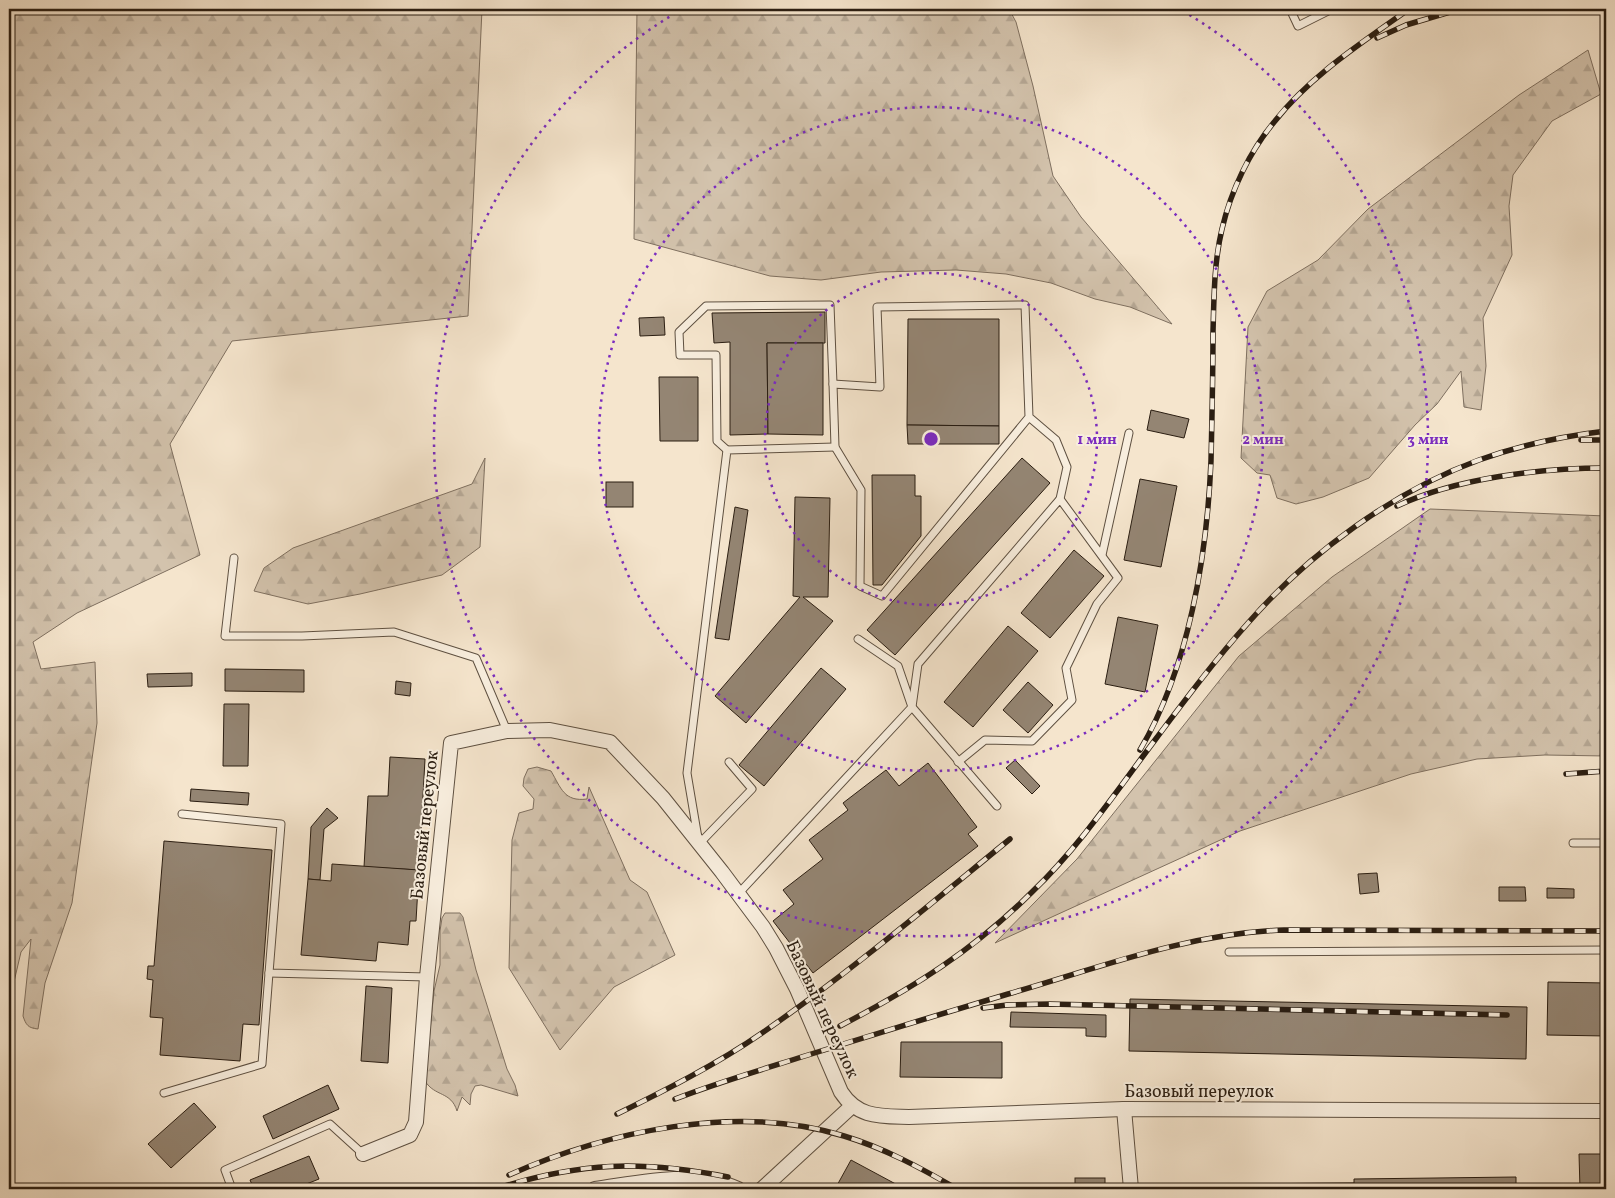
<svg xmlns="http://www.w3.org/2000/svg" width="1615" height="1198" viewBox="0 0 1615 1198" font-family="Vollkorn,serif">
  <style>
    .forest { fill: url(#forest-firs); stroke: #7f7060 }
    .building { fill: #948573; stroke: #2b1e12 }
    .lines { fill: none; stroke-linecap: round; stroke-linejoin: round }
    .service-casing { stroke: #5e5041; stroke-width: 9 }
    .minor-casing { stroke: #5e5041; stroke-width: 16 }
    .service { stroke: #f8eede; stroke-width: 7 }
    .minor { stroke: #f8eede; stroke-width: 14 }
    .rail-casing { stroke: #2b1e12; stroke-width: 5.5 }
    .rail { stroke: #f8eede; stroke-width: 4; stroke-dasharray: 11; stroke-linecap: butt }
    .ring { fill: none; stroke: #7b2cbf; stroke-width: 2.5; stroke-dasharray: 2.5 5 }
    .labels { text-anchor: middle; stroke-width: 4; stroke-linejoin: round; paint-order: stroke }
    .street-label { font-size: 18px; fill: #2b1e12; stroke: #f8eede }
    .centre { fill: #7b2cbf; stroke: #f8eede; stroke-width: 2.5 }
    .ring-label { font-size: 15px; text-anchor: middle; font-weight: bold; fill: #7b2cbf; stroke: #f8eede; stroke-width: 4; stroke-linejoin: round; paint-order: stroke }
  </style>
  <defs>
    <pattern id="forest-firs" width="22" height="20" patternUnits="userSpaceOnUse" patternTransform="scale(1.25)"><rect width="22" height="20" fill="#d3c3ad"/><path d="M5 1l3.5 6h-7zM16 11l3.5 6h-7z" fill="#b5a794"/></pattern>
  </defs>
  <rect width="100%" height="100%" fill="#f5e5cd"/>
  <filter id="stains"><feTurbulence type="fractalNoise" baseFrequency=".004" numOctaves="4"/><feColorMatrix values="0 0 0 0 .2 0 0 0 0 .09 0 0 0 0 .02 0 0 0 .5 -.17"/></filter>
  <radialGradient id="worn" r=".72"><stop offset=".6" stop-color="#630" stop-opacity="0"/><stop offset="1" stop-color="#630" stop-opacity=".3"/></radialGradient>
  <g class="forest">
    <path d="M 9,9 L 482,9 L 468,316 L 232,341 L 170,444 L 200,555 L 77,613 L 33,642 L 41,669 L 95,662 L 97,723 L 72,903 L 45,983 L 38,1029 C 28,1028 26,1025 23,1016 L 31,939 L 21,952 L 9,1003 Z"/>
    <path d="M 637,9 L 1009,9 L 1016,22 L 1033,86 L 1053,176 L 1081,217 L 1172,324 L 1130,307 L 1095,299 L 1051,283 L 1006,274 L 956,270 L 881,272 L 821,280 L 770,276 L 634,239 Z"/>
    <path d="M 1588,50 L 1601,94 L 1552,121 L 1513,175 L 1509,206 L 1512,255 L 1483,318 L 1486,366 L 1481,410 L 1464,407 L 1461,371 L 1437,404 L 1415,425 L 1369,478 L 1323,497 L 1296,504 L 1277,498 L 1270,475 L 1257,473 L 1241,458 L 1248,327 L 1267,291 L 1318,260 L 1368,209 L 1519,95 Z"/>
    <path d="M 485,458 L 480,547 L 442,575 L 360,594 L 308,604 L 254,591 L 264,568 L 293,548 L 472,484 Z"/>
    <path d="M 1430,509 L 1606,516 L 1606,756 L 1545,755 L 1477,759 L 1411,774 L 1240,831 L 995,943 L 1077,859 L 1239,656 L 1332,577 Z"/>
    <path d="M 537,767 L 551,771 C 561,788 564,802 587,799 L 589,787 L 630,880 L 647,892 L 675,955 L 614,987 L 560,1050 L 509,968 L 512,840 L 519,813 L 533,809 L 534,799 L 523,786 L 524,778 L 528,769 Z"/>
    <path d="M 445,913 L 460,913 L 463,917 L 476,970 L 507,1069 L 515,1085 L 518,1096 L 481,1085 L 475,1086 L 471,1094 L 470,1105 L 462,1097 L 457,1111 C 451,1091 435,1097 425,1081 L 434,991 L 440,965 L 440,931 L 442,918 Z"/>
  </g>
  <g class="building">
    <path d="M 825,312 L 825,343 L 767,343 L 768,434 L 730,435 L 730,342 L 714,343 L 712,313 Z"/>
    <path d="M 664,317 L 665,335 L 640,336 L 639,318 Z"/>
    <path d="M 908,319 L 999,319 L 999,426 L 907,425 Z"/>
    <path d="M 767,343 L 823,343 L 823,435 L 768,434 Z"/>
    <path d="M 659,377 L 698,377 L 698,441 L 660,441 Z"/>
    <path d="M 1151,410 L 1189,419 L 1184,438 L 1147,430 Z"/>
    <path d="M 907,425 L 999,426 L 999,444 L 908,444 Z"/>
    <path d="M 1022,458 L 1050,483 L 895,655 L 867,630 Z"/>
    <path d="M 872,475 L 915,475 L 915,496 L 921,496 L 921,536 L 882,585 L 873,585 Z"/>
    <path d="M 1140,479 L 1177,486 L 1161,567 L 1124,560 Z"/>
    <rect x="606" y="482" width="27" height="25"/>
    <path d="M 795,497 L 830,498 L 828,597 L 803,597 L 833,621 L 746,723 L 715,696 L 800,597 L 793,596 Z"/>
    <path d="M 735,507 L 748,510 L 729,640 L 715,638 Z"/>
    <path d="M 1074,550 L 1104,576 L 1050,638 L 1021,613 Z"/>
    <path d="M 1118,617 L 1158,625 L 1145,692 L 1105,684 Z"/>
    <path d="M 1008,626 L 1038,651 L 973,727 L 944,702 Z"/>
    <path d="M 821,668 L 846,689 L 764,786 L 739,765 Z"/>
    <path d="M 225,669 L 304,670 L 304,692 L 225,691 Z"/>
    <path d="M 192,673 L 192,686 L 148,687 L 147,674 Z"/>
    <path d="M 396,681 L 411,683 L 410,696 L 395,694 Z"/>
    <path d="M 1028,682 L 1053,705 L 1028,733 L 1003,710 Z"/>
    <path d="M 224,704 L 249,704 L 248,766 L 223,766 Z"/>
    <path d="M 390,757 L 425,759 L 419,870 L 364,867 L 368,796 L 388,796 Z"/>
    <path d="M 1015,760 L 1040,786 L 1032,794 L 1006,768 Z"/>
    <path d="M 928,763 L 977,827 L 968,834 L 978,846 L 813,973 L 773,921 L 794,904 L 783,890 L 823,859 L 809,840 L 848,810 L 843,803 L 886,770 L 899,786 Z"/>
    <path d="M 191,789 L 249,793 L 248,805 L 190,801 Z"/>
    <path d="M 327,808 L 338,818 L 324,829 L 320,880 L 308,879 L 311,827 Z"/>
    <path d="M 164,841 L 272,850 L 259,1025 L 243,1024 L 240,1061 L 160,1055 L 163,1018 L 150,1017 L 153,980 L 147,979 L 148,966 L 154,966 Z"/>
    <path d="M 332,864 L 419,870 L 416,921 L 410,921 L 408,945 L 378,942 L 376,961 L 301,955 L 308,879 L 331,881 Z"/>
    <path d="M 1377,873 L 1379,892 L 1360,894 L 1358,874 Z"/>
    <path d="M 1499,887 L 1525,887 L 1526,901 L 1499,901 Z"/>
    <path d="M 1547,888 L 1574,889 L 1574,898 L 1547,898 Z"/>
    <path d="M 1548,982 L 1606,983 L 1606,1036 L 1547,1035 Z"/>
    <path d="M 366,986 L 392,988 L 388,1063 L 361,1061 Z"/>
    <path d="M 1130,999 L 1527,1007 L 1526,1059 L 1129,1051 Z"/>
    <path d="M 1011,1012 L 1106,1015 L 1106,1037 L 1086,1036 L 1086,1028 L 1010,1027 Z"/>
    <path d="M 901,1042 L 1002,1042 L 1002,1078 L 900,1077 Z"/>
    <path d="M 328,1085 L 339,1109 L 273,1139 L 263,1116 Z"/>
    <path d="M 194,1103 L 216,1127 L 171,1168 L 148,1144 Z"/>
    <path d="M 1579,1154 L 1606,1154 L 1606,1189 L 1580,1189 Z"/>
    <path d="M 309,1156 L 319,1179 L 294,1189 L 254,1189 L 250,1180 Z"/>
    <path d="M 851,1160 L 905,1189 L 835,1189 Z"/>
    <path d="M 1516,1177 L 1516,1187 L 1554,1187 L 1554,1189 L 1228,1189 L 1228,1184 L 1354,1183 L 1354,1179 Z"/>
    <rect x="1075" y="1178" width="30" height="11"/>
  </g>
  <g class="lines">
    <g class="service-casing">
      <g id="service">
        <path d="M 1290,9 L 1298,26 L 1332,9"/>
        <path d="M 1029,417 L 882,596 L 860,586 L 861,490 L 835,447 L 833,384 L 880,387 L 877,307 L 1025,305 L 1029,417 L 1056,440 L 1067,467 L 1060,499"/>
        <path d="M 727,450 L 717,441 L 716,355 L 680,355 L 679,332 L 706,306 L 830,305 L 833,384"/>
        <path d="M 1102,555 L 1129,433"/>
        <path d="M 234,558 L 225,636 L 302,636 L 394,632 L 476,658 L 507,731"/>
        <path d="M 858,639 L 898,666 L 912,707 L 997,806"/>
        <path d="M 182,814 L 281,824 L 269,973 L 427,977"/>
        <path d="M 698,838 L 687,773 L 727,450 L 835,447"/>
        <path d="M 1573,843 L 1606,843"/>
        <path d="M 699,844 L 752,789 L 729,762"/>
        <path d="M 739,893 L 912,707 L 918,664 L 1060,499 L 1118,578 L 1097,604 L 1066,668 L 1072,700 L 1032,741 L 985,740 L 958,762"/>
        <path d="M 1229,952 L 1606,950"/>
        <path d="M 164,1093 L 262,1064 L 269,973"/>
        <path d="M 232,1189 L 225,1170 L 330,1124 L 363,1154"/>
      </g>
    </g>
    <g class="minor-casing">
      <g id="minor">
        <path d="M 1124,1109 L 1131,1189"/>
        <path d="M 363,1154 L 410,1135 L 416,1122 L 427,977 L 451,743 L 507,731 L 550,730 L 610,742 L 663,798 L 722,872 L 763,927 L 776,948 L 797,989 L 841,1092 C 858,1118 880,1116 909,1117 L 1124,1109 L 1606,1111"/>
        <path d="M 595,1189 C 639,1183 697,1169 738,1189"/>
        <path d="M 762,1189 L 852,1106"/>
      </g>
    </g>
    <use href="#service" class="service"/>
    <use href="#minor" class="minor"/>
    <g class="rail-casing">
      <g id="rail">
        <path d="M 1377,38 L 1406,25 L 1460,9"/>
        <path d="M 1581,440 L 1606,440"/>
        <path d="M 1397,506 C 1456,478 1541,468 1606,468"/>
        <path d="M 1140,750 C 1189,667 1207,556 1211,461 C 1212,418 1213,375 1213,332 C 1214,297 1214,262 1222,229 C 1231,190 1250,151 1275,121 C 1311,75 1363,42 1409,9"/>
        <path d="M 1566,774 L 1606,771"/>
        <path d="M 983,1008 L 1007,1005 L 1049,1004 L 1507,1015"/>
        <path d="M 840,1026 C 913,988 974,950 1032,892 C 1079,847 1116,792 1155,740 C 1185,700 1215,660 1248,623 C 1308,554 1394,491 1479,460 C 1520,445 1564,436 1606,431"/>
        <path d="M 675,1099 C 719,1082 764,1069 808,1055 C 875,1034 941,1014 1008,994 C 1098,968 1189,933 1284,930 L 1606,931"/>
        <path d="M 617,1114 C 666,1090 717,1064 762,1033 C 849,973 929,905 1010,839"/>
        <path d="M 509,1175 C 608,1131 738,1103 844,1136 C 884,1148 921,1168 957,1189"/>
        <path d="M 495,1189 C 580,1162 640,1160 728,1177"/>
      </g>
    </g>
    <use href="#rail" class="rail"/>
  </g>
  <g class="ring">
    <circle cx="931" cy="439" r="166"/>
    <circle cx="931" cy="439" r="332"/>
    <path d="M1183 11A497 497 0 1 1 679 11"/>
  </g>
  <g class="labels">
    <g class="street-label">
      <text transform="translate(424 825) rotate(-84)" y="6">Базовый переулок</text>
      <text transform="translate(823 1009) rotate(65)" y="6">Базовый переулок</text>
      <text x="1199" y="1097">Базовый переулок</text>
    </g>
  </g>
  <circle cx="931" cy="439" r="8" class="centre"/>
  <g class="ring-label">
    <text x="1097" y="444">1 мин</text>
    <text x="1263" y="444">2 мин</text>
    <text x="1428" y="444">3 мин</text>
  </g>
  <rect width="1615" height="1198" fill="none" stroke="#f5e5cd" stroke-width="30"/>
  <rect x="10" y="10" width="1595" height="1178" fill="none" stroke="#2b1e12" stroke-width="2.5"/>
  <rect x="15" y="15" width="1585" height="1168" fill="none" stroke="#2b1e12"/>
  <rect width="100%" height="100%" filter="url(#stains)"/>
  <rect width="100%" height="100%" fill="url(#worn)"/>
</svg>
